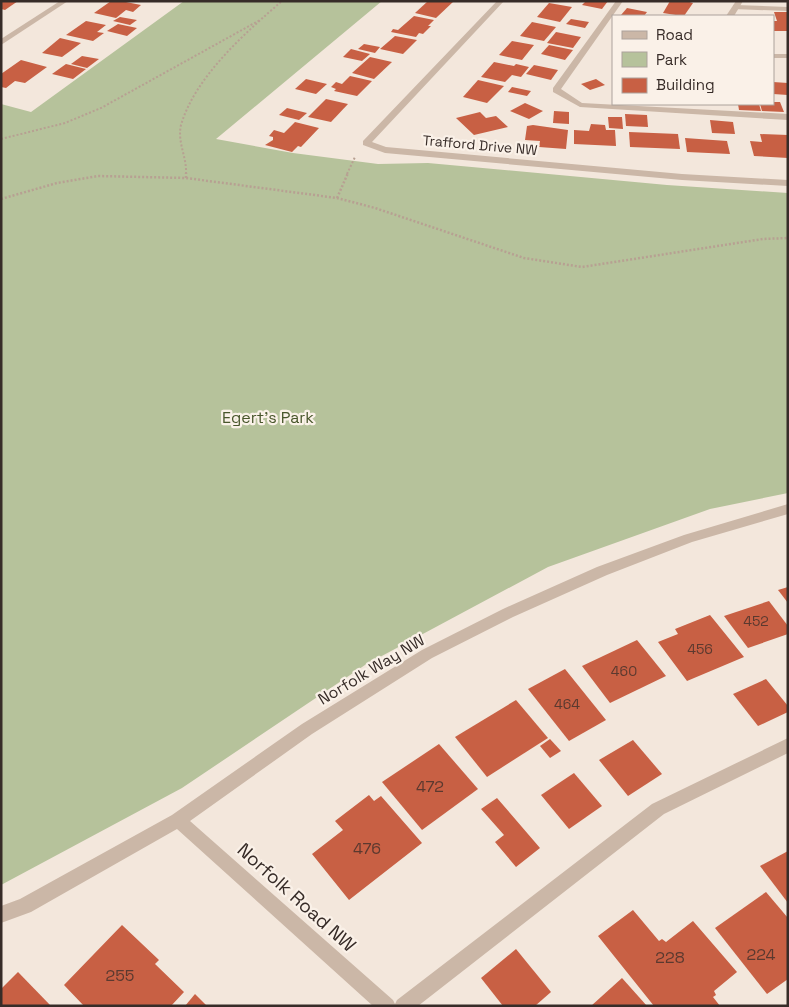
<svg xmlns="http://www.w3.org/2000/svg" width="789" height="1007" viewBox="0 0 789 1007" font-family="'Space Grotesk',sans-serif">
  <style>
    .green { fill: #b6c29b }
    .building { fill: #c86044 }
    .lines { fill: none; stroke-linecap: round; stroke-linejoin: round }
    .path-far1 { stroke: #b7a092; stroke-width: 2; stroke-dasharray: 2 2; stroke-linecap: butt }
    .path { stroke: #b7a092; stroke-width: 2.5; stroke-dasharray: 2 2; stroke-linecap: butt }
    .service { fill: #cbb7a7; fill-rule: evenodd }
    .minor { fill: #cbb7a7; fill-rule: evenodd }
    .labels { text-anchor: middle; stroke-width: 4.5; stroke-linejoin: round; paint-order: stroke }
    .far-street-label { font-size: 14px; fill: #372c28; stroke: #faf1e8 }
    .number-label { font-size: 14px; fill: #5b392f }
    .park-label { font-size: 16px; fill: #48562b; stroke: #faf1e8 }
    .street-label { font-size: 16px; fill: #372c28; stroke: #faf1e8 }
    .near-number-label { font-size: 16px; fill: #5b392f }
    .near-street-label { font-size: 19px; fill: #372c28; stroke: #faf1e8 }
  </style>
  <rect width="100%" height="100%" fill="#f3e7dc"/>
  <path class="green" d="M 184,1 L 382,1 L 216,139 L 293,153 L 378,164 L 428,163 L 667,185 L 788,193 L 788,493 L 710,509 L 548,567 L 365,665 L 182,788 L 1,885 L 1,104 L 31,112 Z"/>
  <g class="building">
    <path d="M 1,1 L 18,1 L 5,10 L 1,9 Z"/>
    <path d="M 111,1 L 121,1 L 141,5 L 133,12 L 126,10 L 116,18 L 94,13 Z"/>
    <path d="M 428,1 L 454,1 L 436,18 L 415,13 Z"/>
    <path d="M 586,1 L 608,1 L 602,9 L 582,5 Z"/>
    <path d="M 670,1 L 686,1 L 693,3 L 684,16 L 682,16 L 663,13 Z"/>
    <path d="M 549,3 L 572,7 L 560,22 L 537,17 Z"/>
    <path d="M 627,8 L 647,12 L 644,16 L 621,15 Z"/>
    <path d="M 774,12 L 788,12 L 788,31 L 773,31 L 773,21 L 777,21 Z"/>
    <path d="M 414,16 L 434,20 L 428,26 L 431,26 L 423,34 L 419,33 L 416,37 L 391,32 L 393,29 L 398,30 Z"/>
    <path d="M 120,17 L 137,20 L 130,25 L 113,21 Z"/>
    <path d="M 571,19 L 589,22 L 585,28 L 566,24 Z"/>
    <path d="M 86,21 L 106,25 L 97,32 L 104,33 L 93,41 L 66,35 Z"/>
    <path d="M 532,22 L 556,27 L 544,41 L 520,36 Z"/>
    <path d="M 118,24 L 137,28 L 127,36 L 107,31 Z"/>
    <path d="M 556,32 L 581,37 L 573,48 L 547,43 Z"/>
    <path d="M 395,36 L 417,40 L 403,54 L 380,49 Z"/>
    <path d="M 60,38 L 81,43 L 62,57 L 42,53 Z"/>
    <path d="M 512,41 L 534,45 L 522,60 L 499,55 Z"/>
    <path d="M 364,44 L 380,47 L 375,53 L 358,49 Z"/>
    <path d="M 549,45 L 573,50 L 565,60 L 541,54 Z"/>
    <path d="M 351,49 L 370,54 L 362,61 L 343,57 Z"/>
    <path d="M 82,56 L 99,59 L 87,68 L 71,64 Z"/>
    <path d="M 370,57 L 392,62 L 374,79 L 352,73 Z"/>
    <path d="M 21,60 L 47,67 L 25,83 L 15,81 L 6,88 L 1,87 L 1,74 Z"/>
    <path d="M 494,62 L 514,66 L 516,64 L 529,67 L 521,77 L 512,75 L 505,82 L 481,77 Z"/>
    <path d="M 66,64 L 86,69 L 73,79 L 52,74 Z"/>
    <path d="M 534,65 L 558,70 L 551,80 L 526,74 Z"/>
    <path d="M 350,76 L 372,81 L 357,96 L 334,91 L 336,89 L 331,87 L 336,82 L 342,84 Z"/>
    <path d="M 306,79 L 327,84 L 316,94 L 295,89 Z"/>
    <path d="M 596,79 L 605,85 L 590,90 L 581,84 Z"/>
    <path d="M 478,80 L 504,86 L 487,103 L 463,97 Z"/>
    <path d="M 773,82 L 788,83 L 788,95 L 773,94 Z"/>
    <path d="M 512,87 L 531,91 L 527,96 L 508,92 Z"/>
    <path d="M 326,99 L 348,104 L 331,122 L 308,117 Z"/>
    <path d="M 773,102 L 780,102 L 784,112 L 762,111 L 760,104 L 773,104 Z"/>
    <path d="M 525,103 L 543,111 L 529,119 L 510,111 Z"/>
    <path d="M 738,104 L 759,104 L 761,111 L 739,110 Z"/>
    <path d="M 287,108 L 307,113 L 299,120 L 279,115 Z"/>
    <path d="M 554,111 L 569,112 L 569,124 L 553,123 Z"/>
    <path d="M 480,112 L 486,118 L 496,116 L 508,127 L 474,135 L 456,118 Z"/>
    <path d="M 625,114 L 647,115 L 648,127 L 626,126 Z"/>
    <path d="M 608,117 L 622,117 L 623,129 L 609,128 Z"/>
    <path d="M 710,120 L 733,122 L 735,134 L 712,133 Z"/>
    <path d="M 295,122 L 319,128 L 301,147 L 298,146 L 292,152 L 265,145 L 273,140 L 273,137 L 269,136 L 274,130 L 284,133 Z"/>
    <path d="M 591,124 L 605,125 L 606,130 L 615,130 L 616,146 L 574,144 L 574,130 L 589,131 Z"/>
    <path d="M 533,125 L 568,130 L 566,149 L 539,147 L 540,141 L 525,140 L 527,126 Z"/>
    <path d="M 629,132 L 678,134 L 680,149 L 630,147 Z"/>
    <path d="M 760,134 L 788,135 L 788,158 L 754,156 L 750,141 L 762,142 Z"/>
    <path d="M 685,138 L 727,141 L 730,154 L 687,152 Z"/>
    <path d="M 788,587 L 788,603 L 778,590 Z"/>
    <path d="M 769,601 L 788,626 L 788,634 L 748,648 L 724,616 Z"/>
    <path d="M 710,615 L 744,657 L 687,681 L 658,642 L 678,634 L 675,629 Z"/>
    <path d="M 637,640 L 666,676 L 610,703 L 582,666 Z"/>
    <path d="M 565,669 L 606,720 L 569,741 L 528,689 Z"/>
    <path d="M 766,679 L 788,706 L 788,712 L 758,726 L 733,694 Z"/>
    <path d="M 516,700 L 548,738 L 487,777 L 455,737 Z"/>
    <path d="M 550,739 L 561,751 L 550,758 L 540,746 Z"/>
    <path d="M 633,740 L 662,774 L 628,796 L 599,760 Z"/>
    <path d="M 439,744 L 478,789 L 422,830 L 382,782 Z"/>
    <path d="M 574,773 L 602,806 L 569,829 L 541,795 Z"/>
    <path d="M 369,795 L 374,801 L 381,796 L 422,843 L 349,900 L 312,854 L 343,830 L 335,821 Z"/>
    <path d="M 497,798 L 540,848 L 516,867 L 495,842 L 504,835 L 481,809 Z"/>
    <path d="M 788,851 L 788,903 L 760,866 Z"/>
    <path d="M 766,892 L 788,918 L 788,979 L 767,994 L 715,928 Z"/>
    <path d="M 633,910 L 659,941 L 662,939 L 666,942 L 693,921 L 737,972 L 714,991 L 716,995 L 713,997 L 720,1006 L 654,1006 L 598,936 Z"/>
    <path d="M 122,925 L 159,960 L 155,964 L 184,992 L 171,1006 L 84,1006 L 64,985 Z"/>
    <path d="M 516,949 L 551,992 L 535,1006 L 503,1006 L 481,978 Z"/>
    <path d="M 18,972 L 51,1006 L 1,1006 L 1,989 Z"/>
    <path d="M 622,978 L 647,1006 L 591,1006 Z"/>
    <path d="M 195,994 L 207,1006 L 185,1006 Z"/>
  </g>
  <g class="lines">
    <g class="path-far1">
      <path d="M 1,139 L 65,123 L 101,108 L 260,20"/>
      <path d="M 186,174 C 187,157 177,142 181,125 C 195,77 245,33 282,1"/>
      <path d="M 347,174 L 355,157"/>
    </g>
    <g class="path">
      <path d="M 186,178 L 186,173"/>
      <path d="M 337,198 L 348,173"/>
      <path d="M 1,199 L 57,183 L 98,176 L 186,178 L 337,198 L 375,208 L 524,258 L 582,267 L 763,239 L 788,238"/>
    </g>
    <g class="service">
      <path d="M 616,1 L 623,1 L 561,89 L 582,103 L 788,114 L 788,120 L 580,107 L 553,92 L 553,88 Z"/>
      <path d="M 736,5 L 788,7 L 788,11 L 733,9 L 733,5 Z"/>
      <path d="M 788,738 L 788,753 L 664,814 L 418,1006 L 394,1006 L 397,1000 L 652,804 Z"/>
    </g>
    <g class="minor">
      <path d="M 60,1 L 68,1 L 1,45 L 1,39 Z"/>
      <path d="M 497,1 L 504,1 L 372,142 L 386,147 L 682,174 L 788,180 L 788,186 L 682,180 L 385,153 L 363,145 L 363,141 Z"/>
      <path d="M 736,1 L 743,1 L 734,16 L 726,16 Z"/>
      <rect x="773" y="54" width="15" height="4"/>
      <path d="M 788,504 L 788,514 L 692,542 L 607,575 L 513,617 L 432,658 L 312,734 L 190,821 L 393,1000 L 396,1006 L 373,1006 L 177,829 L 31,912 L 1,923 L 1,906 L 20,899 L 172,815 L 302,724 L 422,650 L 503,609 L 597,567 L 684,535 Z"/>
    </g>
  </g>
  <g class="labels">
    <g class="far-street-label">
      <text transform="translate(480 145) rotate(5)" y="5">Trafford Drive NW</text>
    </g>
    <g class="number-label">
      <text x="756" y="626">452</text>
      <text x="700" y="654">456</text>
      <text x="624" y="676">460</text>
      <text x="567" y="709">464</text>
    </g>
    <g class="park-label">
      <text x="268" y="423">Egert's Park</text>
    </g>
    <g class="street-label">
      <text transform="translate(371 669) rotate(-31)" y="6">Norfolk Way NW</text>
    </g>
    <g class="near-number-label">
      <text x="430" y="792">472</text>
      <text x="367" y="854">476</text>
      <text x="761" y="960">224</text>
      <text x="670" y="963">228</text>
      <text x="120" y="981">255</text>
    </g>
    <g class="near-street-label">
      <text transform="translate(297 897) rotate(42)" y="7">Norfolk Road NW</text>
    </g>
  </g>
  <rect width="789" height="1007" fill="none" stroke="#372c28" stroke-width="5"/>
  <rect x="612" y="15" width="162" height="90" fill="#faf1e8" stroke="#aca29b"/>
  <rect x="622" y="31" width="25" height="8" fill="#cbb7a7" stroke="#aca29b"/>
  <text x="656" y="40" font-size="15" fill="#372c28">Road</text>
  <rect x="622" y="52" width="25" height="15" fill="#b6c29b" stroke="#aca29b"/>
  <text x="656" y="65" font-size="15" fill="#372c28">Park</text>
  <rect x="622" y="78" width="25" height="15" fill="#c86044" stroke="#aca29b"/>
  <text x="656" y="90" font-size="15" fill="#372c28">Building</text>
</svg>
